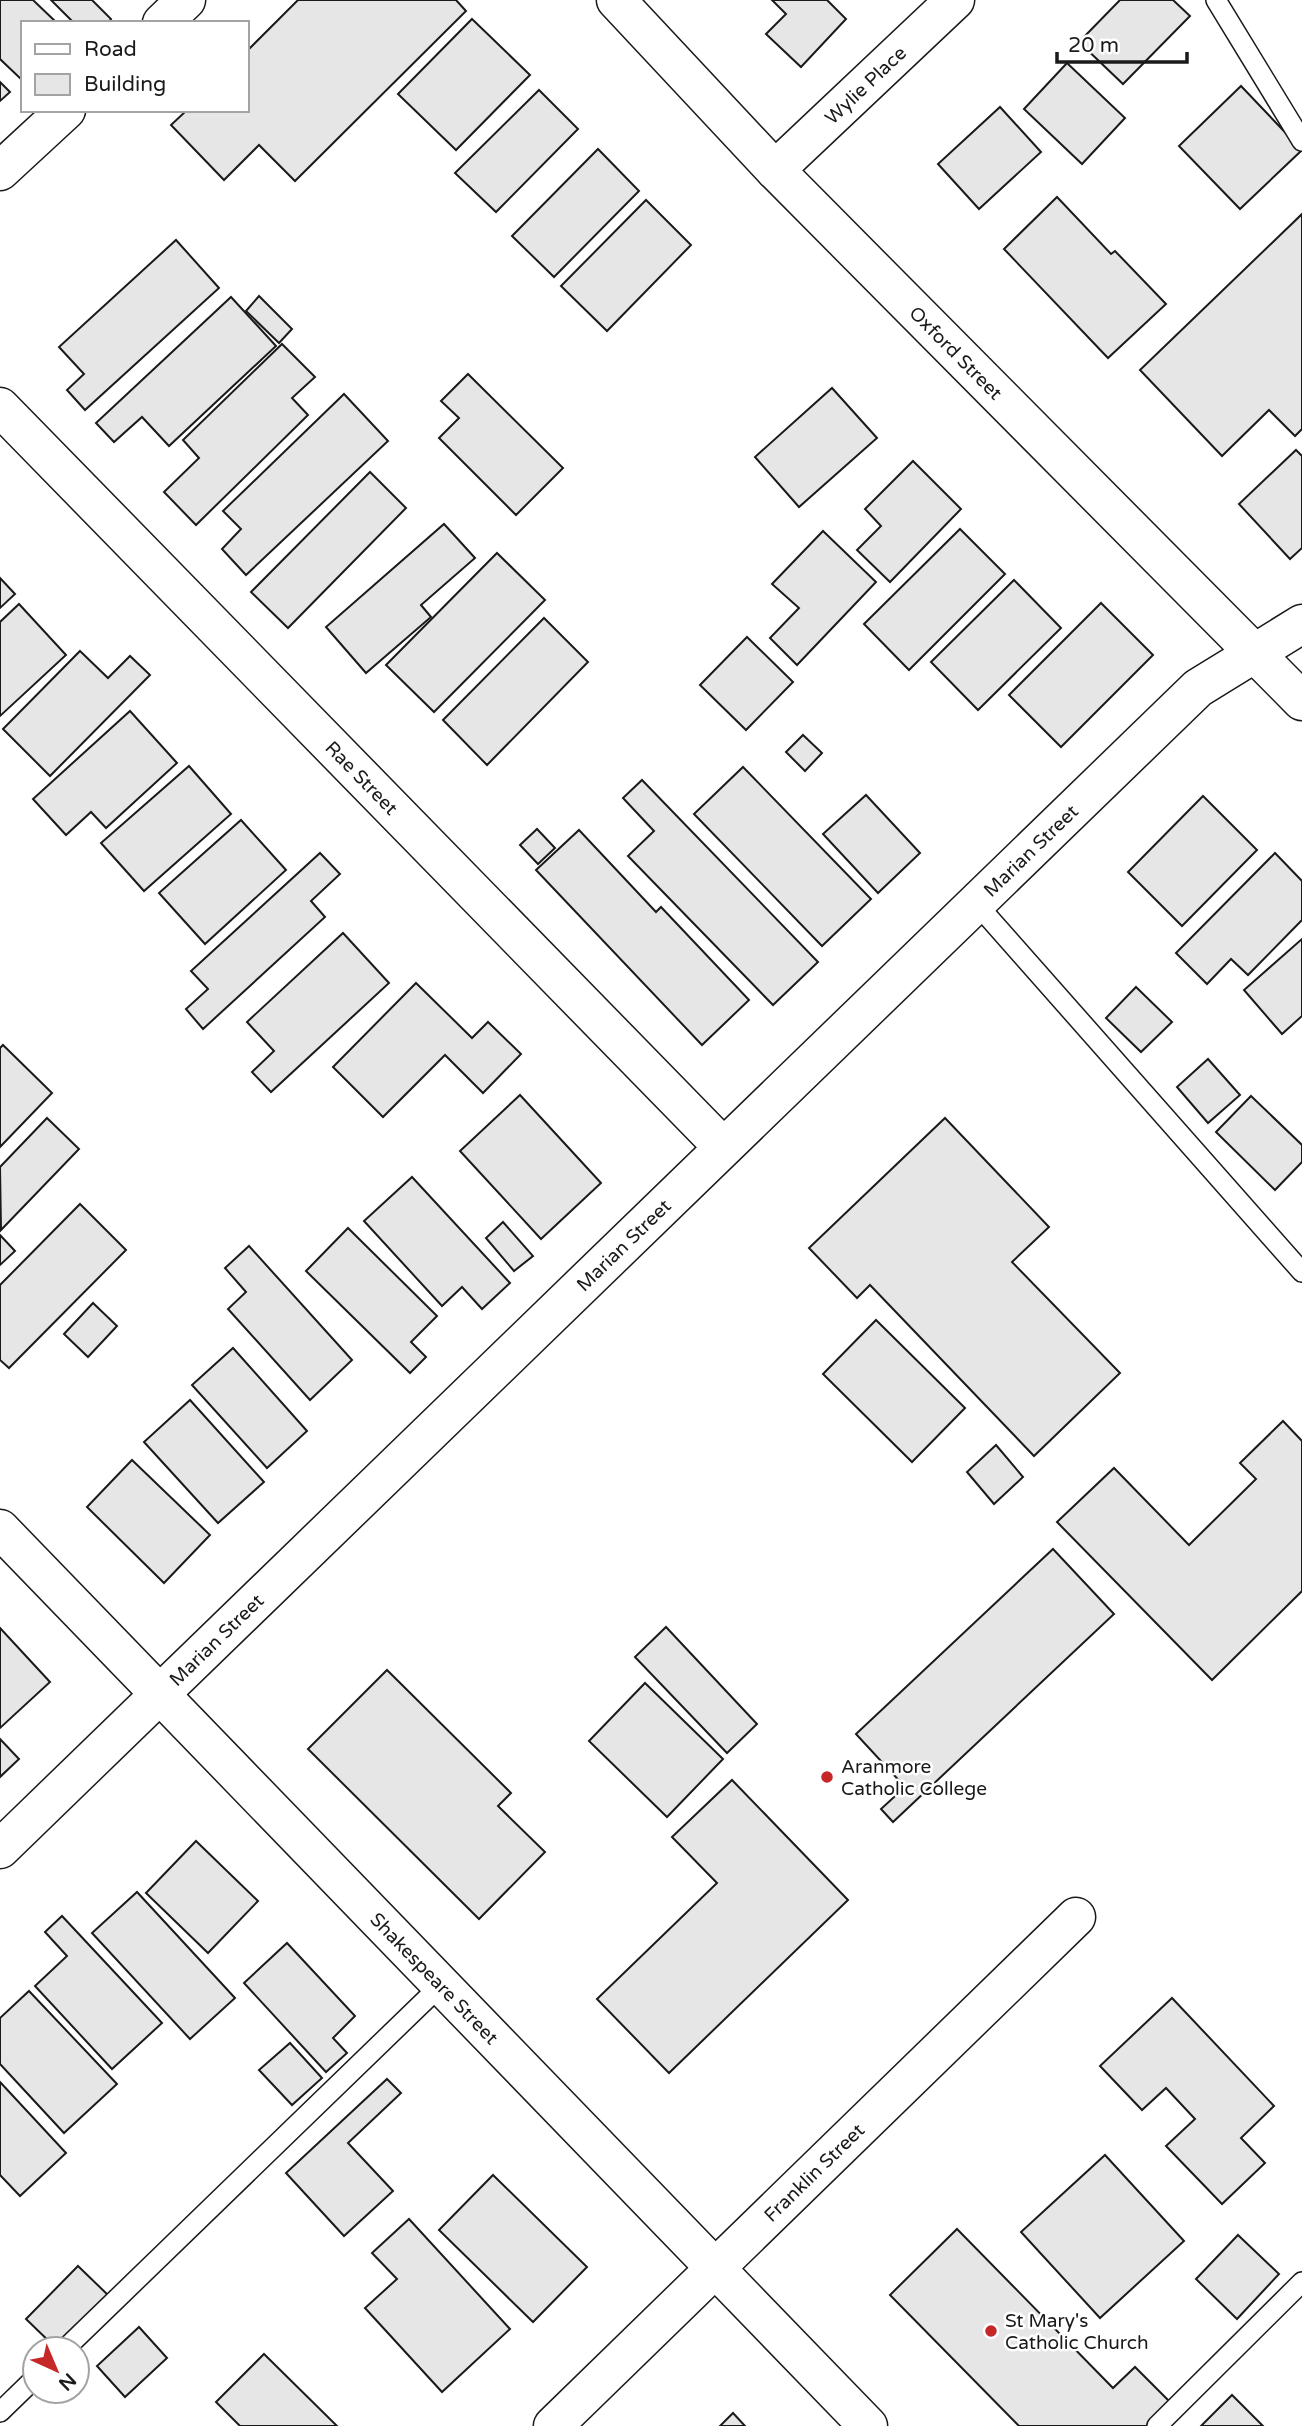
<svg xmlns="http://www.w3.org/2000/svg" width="1302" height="2426" viewBox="0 0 1302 2426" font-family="'Varela Round',sans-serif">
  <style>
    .building { fill: #e6e6e6; stroke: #1a1a1a; stroke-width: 2 }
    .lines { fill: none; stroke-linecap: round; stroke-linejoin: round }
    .service-casing { stroke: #1a1a1a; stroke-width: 22 }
    .minor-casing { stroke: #1a1a1a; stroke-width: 41 }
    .primary-casing { stroke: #1a1a1a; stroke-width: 41 }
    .service { stroke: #fff; stroke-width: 19 }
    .minor { stroke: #fff; stroke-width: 38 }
    .primary { stroke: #fff; stroke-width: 38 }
    .poi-dot { fill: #c62828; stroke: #fff; stroke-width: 2.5 }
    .labels { text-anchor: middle; stroke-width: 5; stroke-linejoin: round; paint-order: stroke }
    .street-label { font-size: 19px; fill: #1a1a1a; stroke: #fff }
    .poi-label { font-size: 19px; fill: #1a1a1a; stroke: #fff; text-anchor: start }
  </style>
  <rect width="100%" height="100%" fill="#fff"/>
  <g class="building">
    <path d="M 0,0 L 33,0 L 57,23 L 23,23 L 23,81 L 0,59 Z"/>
    <path d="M 51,0 L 92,0 L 111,19 L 108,23 L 74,23 Z"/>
    <path d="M 298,0 L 456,0 L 466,11 L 295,181 L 259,145 L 224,180 L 171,125 L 187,110 L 247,110 L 247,51 Z"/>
    <path d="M 772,0 L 827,0 L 846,19 L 801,67 L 766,34 L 786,14 Z"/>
    <path d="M 1120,0 L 1173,0 L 1190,16 L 1123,84 L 1079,42 Z"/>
    <path d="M 472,19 L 530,75 L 456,150 L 398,94 Z"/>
    <path d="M 1067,63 L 1125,118 L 1082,164 L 1024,109 Z"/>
    <path d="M 0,82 L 10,92 L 0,101 Z"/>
    <path d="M 1241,86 L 1302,150 L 1240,209 L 1179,146 Z"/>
    <path d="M 539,90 L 578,129 L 496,212 L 455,173 Z"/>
    <path d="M 1000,107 L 1041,152 L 979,209 L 938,164 Z"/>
    <path d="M 598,149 L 639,191 L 554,277 L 512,236 Z"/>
    <path d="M 1057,197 L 1111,254 L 1115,251 L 1166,304 L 1108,358 L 1004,249 Z"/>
    <path d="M 646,200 L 691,245 L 607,331 L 561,286 Z"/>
    <path d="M 1302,214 L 1302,429 L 1295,436 L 1269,410 L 1222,456 L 1140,370 Z"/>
    <path d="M 176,240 L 219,288 L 85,410 L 67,390 L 84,374 L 59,347 Z"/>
    <path d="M 259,296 L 292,329 L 279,343 L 246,311 Z"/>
    <path d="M 231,297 L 276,346 L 169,446 L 142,417 L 114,442 L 96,423 Z"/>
    <path d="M 282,344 L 315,377 L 292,398 L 308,415 L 196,525 L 164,492 L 199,458 L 183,440 Z"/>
    <path d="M 468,374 L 563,468 L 516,515 L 439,438 L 459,418 L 441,401 Z"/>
    <path d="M 832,388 L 877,438 L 799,507 L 755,457 Z"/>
    <path d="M 344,394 L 388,441 L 246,575 L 222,549 L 241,529 L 223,511 Z"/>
    <path d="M 1296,450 L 1302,456 L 1302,548 L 1290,559 L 1239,504 Z"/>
    <path d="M 913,461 L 961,509 L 890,582 L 857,550 L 881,526 L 865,509 Z"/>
    <path d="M 370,472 L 406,508 L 288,628 L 251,592 Z"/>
    <path d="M 444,524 L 475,558 L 421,605 L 431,617 L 366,673 L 326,627 Z"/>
    <path d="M 960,529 L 1005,574 L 909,670 L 864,624 Z"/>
    <path d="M 823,531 L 876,582 L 797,665 L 770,638 L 799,608 L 772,584 Z"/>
    <path d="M 497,553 L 545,600 L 434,712 L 386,665 Z"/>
    <path d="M 0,578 L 15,594 L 0,608 Z"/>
    <path d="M 1014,580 L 1061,628 L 978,710 L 931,662 Z"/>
    <path d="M 1101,603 L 1153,655 L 1061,747 L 1009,695 Z"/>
    <path d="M 19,604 L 66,655 L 0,716 L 0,622 Z"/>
    <path d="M 544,618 L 588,662 L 487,765 L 443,720 Z"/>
    <path d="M 747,637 L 793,682 L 746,730 L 700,685 Z"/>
    <path d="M 80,651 L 108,678 L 130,656 L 150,675 L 50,776 L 3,729 Z"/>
    <path d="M 130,711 L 177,763 L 106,828 L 91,812 L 66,835 L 33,799 Z"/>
    <path d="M 803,735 L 822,753 L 805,771 L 786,752 Z"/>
    <path d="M 189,766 L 231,814 L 144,891 L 101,843 Z"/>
    <path d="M 743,767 L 871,899 L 822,946 L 694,814 Z"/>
    <path d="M 642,780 L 818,962 L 773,1005 L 628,856 L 654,831 L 623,798 Z"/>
    <path d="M 866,795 L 920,853 L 878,893 L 823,834 Z"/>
    <path d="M 1203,796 L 1257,850 L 1182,926 L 1128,872 Z"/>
    <path d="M 241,820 L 286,870 L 205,944 L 159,893 Z"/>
    <path d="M 537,829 L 555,848 L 538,864 L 520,845 Z"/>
    <path d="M 579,830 L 656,912 L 661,907 L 749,1000 L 702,1045 L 536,870 Z"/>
    <path d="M 320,853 L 340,874 L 311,901 L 325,917 L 203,1029 L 186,1009 L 208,989 L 191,971 Z"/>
    <path d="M 1275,853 L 1302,881 L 1302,920 L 1248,975 L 1231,959 L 1207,984 L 1176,953 Z"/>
    <path d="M 343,933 L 389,983 L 271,1092 L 252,1072 L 274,1051 L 247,1022 Z"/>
    <path d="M 1302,939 L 1302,1016 L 1282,1034 L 1244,990 Z"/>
    <path d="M 416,983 L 472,1038 L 488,1022 L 521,1054 L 483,1093 L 445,1055 L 383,1117 L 333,1067 Z"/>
    <path d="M 1136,987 L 1172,1022 L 1141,1052 L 1106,1018 Z"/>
    <path d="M 3,1045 L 52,1093 L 0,1147 L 0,1048 Z"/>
    <path d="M 1208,1059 L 1240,1095 L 1208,1123 L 1177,1087 Z"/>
    <path d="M 520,1095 L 601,1183 L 541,1239 L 460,1151 Z"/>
    <path d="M 1251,1096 L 1302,1145 L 1302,1162 L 1275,1190 L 1216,1132 Z"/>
    <path d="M 47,1118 L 79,1149 L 1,1230 L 0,1167 Z"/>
    <path d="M 945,1118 L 1049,1227 L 1012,1262 L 1120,1373 L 1034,1456 L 870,1285 L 857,1298 L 809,1248 Z"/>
    <path d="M 412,1177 L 510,1283 L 482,1309 L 462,1287 L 442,1306 L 364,1221 Z"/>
    <path d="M 80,1204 L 126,1250 L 9,1368 L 0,1360 L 0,1285 Z"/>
    <path d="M 503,1222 L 533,1256 L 514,1271 L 486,1238 Z"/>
    <path d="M 348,1228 L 437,1316 L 411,1342 L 426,1357 L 410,1373 L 306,1271 Z"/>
    <path d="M 0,1235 L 15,1251 L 0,1265 Z"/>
    <path d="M 249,1246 L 352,1360 L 310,1400 L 228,1309 L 246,1292 L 225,1268 Z"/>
    <path d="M 93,1303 L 117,1326 L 88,1357 L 64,1334 Z"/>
    <path d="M 876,1320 L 965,1408 L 912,1462 L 823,1374 Z"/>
    <path d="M 233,1348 L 307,1431 L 267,1468 L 192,1385 Z"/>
    <path d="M 190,1400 L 264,1482 L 218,1523 L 144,1442 Z"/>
    <path d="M 1283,1421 L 1302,1441 L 1302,1591 L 1212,1680 L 1057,1522 L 1114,1468 L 1189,1545 L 1256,1479 L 1240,1463 Z"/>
    <path d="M 996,1445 L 1023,1477 L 994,1504 L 967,1472 Z"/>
    <path d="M 132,1460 L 210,1535 L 164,1583 L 87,1507 Z"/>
    <path d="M 1053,1549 L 1114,1614 L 893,1822 L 881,1809 L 905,1787 L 856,1734 Z"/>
    <path d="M 666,1627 L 757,1724 L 727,1753 L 635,1657 Z"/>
    <path d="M 0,1628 L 50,1682 L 0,1728 Z"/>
    <path d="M 387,1670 L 511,1793 L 498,1806 L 545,1852 L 479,1919 L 308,1749 Z"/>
    <path d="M 645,1683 L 723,1759 L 667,1817 L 589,1741 Z"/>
    <path d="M 0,1739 L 19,1759 L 0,1777 Z"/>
    <path d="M 732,1780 L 848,1900 L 669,2073 L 597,1999 L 717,1883 L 672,1837 Z"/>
    <path d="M 196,1841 L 258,1901 L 208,1953 L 146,1893 Z"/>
    <path d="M 137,1892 L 235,1998 L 190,2039 L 92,1933 Z"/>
    <path d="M 62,1916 L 162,2023 L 112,2069 L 35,1986 L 67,1956 L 45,1932 Z"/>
    <path d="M 287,1943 L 355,2016 L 333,2038 L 347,2053 L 326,2072 L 244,1983 Z"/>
    <path d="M 29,1991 L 117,2084 L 64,2133 L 0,2064 L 0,2018 Z"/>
    <path d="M 1172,1998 L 1274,2106 L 1241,2138 L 1265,2163 L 1222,2204 L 1166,2146 L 1195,2119 L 1166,2088 L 1142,2110 L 1100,2066 Z"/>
    <path d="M 290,2043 L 322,2078 L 292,2105 L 259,2070 Z"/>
    <path d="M 387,2079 L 401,2093 L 348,2143 L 393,2191 L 344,2236 L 286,2173 Z"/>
    <path d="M 0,2082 L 66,2153 L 20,2196 L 0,2175 Z"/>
    <path d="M 1105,2155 L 1184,2241 L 1100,2318 L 1021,2232 Z"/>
    <path d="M 493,2175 L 587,2267 L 533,2322 L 439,2230 Z"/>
    <path d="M 409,2219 L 510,2329 L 442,2392 L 365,2308 L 397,2279 L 372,2253 Z"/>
    <path d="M 957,2229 L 1113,2388 L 1135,2367 L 1175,2407 L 1155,2426 L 1019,2426 L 890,2295 Z"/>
    <path d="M 1238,2235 L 1279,2274 L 1237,2319 L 1196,2279 Z"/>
    <path d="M 78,2266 L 109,2296 L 57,2349 L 26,2319 Z"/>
    <path d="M 139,2327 L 167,2358 L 125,2397 L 97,2366 Z"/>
    <path d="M 264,2354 L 337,2426 L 240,2426 L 216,2402 Z"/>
    <path d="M 1232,2395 L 1263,2426 L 1201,2426 Z"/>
    <path d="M 733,2413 L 745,2426 L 720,2426 Z"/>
  </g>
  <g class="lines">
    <g class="service-casing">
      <g id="service">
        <path d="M 1216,0 L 1302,141"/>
        <path d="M 975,902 L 1302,1272"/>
        <path d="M 65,2349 L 441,1985"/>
        <path d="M 0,2412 L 35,2378"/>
        <path d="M 1157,2426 L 1302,2282"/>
      </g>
    </g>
    <g class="minor-casing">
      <g id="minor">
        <path d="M 162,23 L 186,0"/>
        <path id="s1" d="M 775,170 L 955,0"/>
        <path d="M 0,171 L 66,110"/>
        <path id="s2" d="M 0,407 L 723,1147"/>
        <path id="s3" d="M 0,1529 L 868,2426"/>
        <path id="s4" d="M 0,1849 L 1198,688 L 1302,624"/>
        <path id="s5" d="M 553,2426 L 1076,1917"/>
      </g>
    </g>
    <g class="primary-casing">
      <g id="primary">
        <path id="s6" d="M 616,0 L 775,170 L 1302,701"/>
      </g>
    </g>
    <use href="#service" class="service"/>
    <use href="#minor" class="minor"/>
    <use href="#primary" class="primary"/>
  </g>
  <g class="poi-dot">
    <circle cx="827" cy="1777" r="7"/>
    <circle cx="991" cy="2331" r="7"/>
  </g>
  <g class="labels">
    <g class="street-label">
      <text dy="7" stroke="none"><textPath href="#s1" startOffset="124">Wylie Place</textPath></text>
      <text dy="7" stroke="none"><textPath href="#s6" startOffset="490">Oxford Street</textPath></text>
      <text dy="7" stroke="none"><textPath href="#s2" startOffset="518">Rae Street</textPath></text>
      <text dy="7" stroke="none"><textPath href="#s4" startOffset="1435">Marian Street</textPath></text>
      <text dy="7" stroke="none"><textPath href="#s4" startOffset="868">Marian Street</textPath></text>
      <text dy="7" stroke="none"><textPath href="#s4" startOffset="301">Marian Street</textPath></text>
      <text dy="7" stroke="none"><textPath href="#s3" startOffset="625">Shakespeare Street</textPath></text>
      <text dy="7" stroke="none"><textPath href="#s5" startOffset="364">Franklin Street</textPath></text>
    </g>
    <g class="poi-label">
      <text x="841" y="1773">Aranmore<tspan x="841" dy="22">Catholic College</tspan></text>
      <text x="1005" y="2327">St Mary's<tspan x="1005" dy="22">Catholic Church</tspan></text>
    </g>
  </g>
  <rect x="21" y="21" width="228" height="91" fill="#ffffff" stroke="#a3a3a3" stroke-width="2"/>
  <rect x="35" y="44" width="35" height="10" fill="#ffffff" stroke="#a3a3a3" stroke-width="2"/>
  <text x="84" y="56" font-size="21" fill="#1a1a1a">Road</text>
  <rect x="35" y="74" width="35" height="21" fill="#e6e6e6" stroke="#a3a3a3" stroke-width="2"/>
  <text x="84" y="91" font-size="21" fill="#1a1a1a">Building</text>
  <g transform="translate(56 2370) rotate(136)"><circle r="33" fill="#ffffff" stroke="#a3a3a3" stroke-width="2"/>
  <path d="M0-5L12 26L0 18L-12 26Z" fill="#c62828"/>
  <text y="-10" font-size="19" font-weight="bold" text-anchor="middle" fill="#1a1a1a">N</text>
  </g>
  <path d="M1057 52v10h130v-10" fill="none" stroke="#1a1a1a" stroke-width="3.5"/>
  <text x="1068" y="52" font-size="21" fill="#1a1a1a" stroke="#ffffff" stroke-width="5" paint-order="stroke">20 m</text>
</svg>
